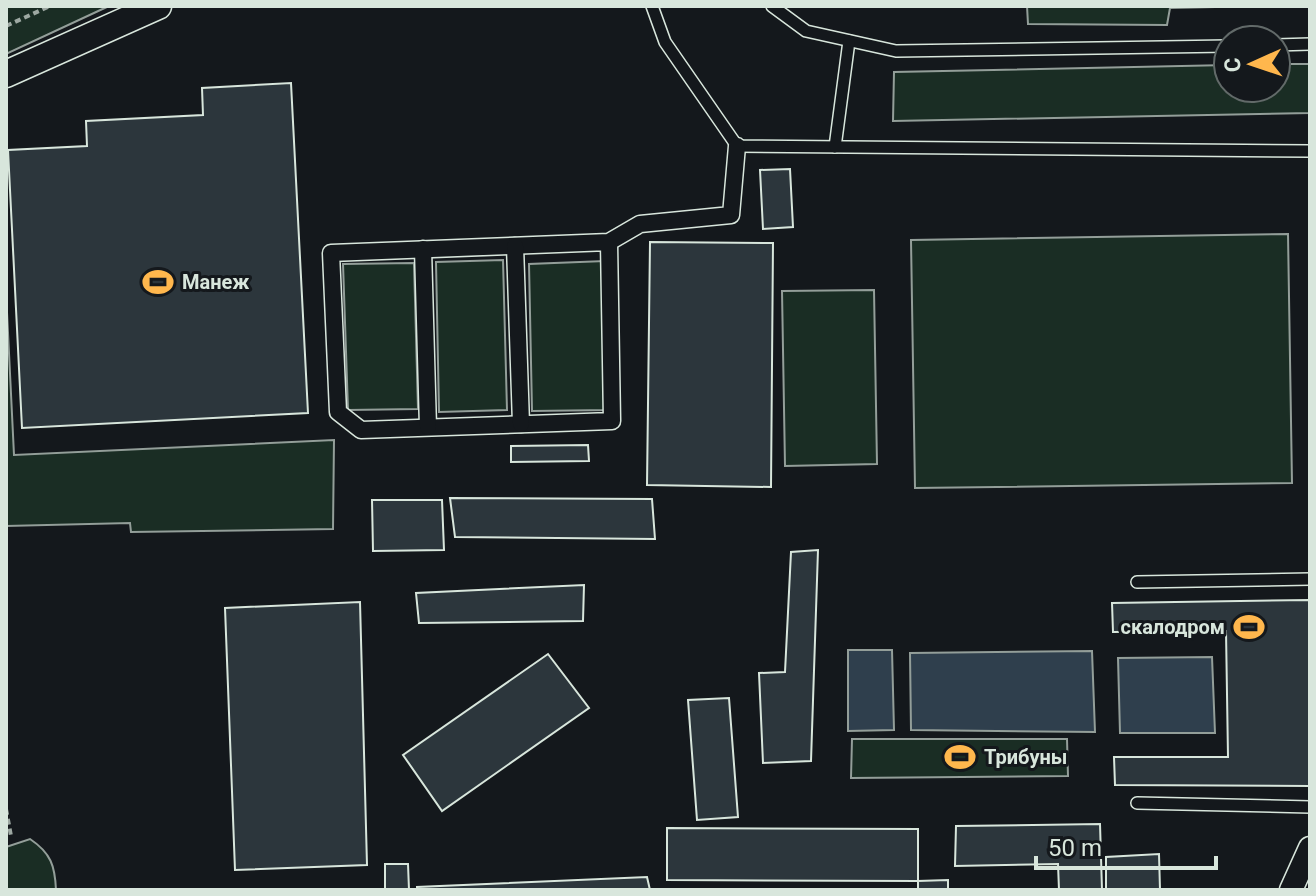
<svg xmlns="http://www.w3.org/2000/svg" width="1316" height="896" viewBox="0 0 1316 896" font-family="Roboto,sans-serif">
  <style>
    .green { fill: #1a2d24; stroke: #939e99; stroke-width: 2 }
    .water { fill: #2f3f4d; stroke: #939e99; stroke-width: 2 }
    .building { fill: #2c363c; stroke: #d8e6dc; stroke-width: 2 }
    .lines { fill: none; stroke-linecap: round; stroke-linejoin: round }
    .service-casing { stroke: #d8e6dc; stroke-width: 14 }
    .pedestrian-casing { stroke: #d8e6dc; stroke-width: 19 }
    .minor-casing { stroke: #d8e6dc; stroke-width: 25 }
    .tertiary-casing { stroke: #d8e6dc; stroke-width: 29 }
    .path { stroke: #9da8a2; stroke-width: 4; stroke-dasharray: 6 4; stroke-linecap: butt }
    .service { stroke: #14181c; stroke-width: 11 }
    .pedestrian { stroke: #14181c; stroke-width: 16 }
    .minor { stroke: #14181c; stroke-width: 22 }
    .tertiary { stroke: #14181c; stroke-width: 26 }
    .labels { text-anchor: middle; stroke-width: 6; stroke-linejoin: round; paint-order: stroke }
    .poi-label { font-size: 20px; font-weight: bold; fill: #d8e6dc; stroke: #14181c; text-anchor: start }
  </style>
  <rect width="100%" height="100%" fill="#14181c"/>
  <g class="green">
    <path d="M 6,6 L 109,6 L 6,54 Z"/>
    <path d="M 1027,6 L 1261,6 L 1170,8 L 1167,25 L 1028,24 Z"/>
    <path d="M 1276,64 L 1310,64 L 1310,113 L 893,121 L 894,72 L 1228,65 L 1228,88 L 1276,88 Z"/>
    <path d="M 1288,234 L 1292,483 L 915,488 L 911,240 Z"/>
    <path d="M 503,260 L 507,410 L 439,412 L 436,262 Z"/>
    <path d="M 605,261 L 609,410 L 532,411 L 529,264 Z"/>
    <path d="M 414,263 L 418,409 L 348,410 L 343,264 Z"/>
    <path d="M 874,290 L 877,464 L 785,466 L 782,291 Z"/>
    <path d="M 6,292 L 14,455 L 334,440 L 333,529 L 131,532 L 130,523 L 6,526 Z"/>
    <path d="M 852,739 L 1067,739 L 1068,776 L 851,778 Z"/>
    <path d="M 30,839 C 51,853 55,866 56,890 L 6,890 L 6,847 Z"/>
  </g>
  <g class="water">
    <path d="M 848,650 L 892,650 L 894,730 L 848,731 Z"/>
    <path d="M 1092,651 L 1095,732 L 911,730 L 910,653 Z"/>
    <path d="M 1212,657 L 1215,733 L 1120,733 L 1118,658 Z"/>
  </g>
  <g class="building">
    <path d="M 291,83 L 308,413 L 22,428 L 8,150 L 87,146 L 86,121 L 203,115 L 202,88 Z"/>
    <path d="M 790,169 L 793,227 L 763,229 L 760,170 Z"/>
    <path d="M 650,242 L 773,243 L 771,487 L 647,485 Z"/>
    <path d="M 588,445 L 589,461 L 511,462 L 511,446 Z"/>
    <path d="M 450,498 L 652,499 L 655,539 L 455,537 Z"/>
    <path d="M 372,500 L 442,500 L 444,550 L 373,551 Z"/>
    <path d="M 818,550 L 811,761 L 763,763 L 759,673 L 785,672 L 791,552 Z"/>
    <path d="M 584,585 L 583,621 L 419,623 L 416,593 Z"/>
    <path d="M 1309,600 L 1310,786 L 1115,785 L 1114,757 L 1228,757 L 1226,631 L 1113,632 L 1112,603 Z"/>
    <path d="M 360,602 L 367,865 L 235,870 L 225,608 Z"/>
    <path d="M 548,654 L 589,708 L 442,811 L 403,755 Z"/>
    <path d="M 729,698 L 738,817 L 697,820 L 688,700 Z"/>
    <path d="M 1100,824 L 1102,890 L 1059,890 L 1058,864 L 955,866 L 956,826 Z"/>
    <path d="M 667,828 L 918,829 L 918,881 L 667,880 Z"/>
    <path d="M 1159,854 L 1160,890 L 1106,890 L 1106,857 Z"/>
    <path d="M 385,864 L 408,864 L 409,890 L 385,890 Z"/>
    <path d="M 647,877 L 650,890 L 417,890 L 417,887 Z"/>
    <path d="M 948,880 L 948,890 L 918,890 L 918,881 Z"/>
  </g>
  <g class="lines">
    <g class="service-casing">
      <g id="service">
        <path d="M 652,6 L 665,42 L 737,146 L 1310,151"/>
        <path d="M 772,6 L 806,31 L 896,51 L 1228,46"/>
        <path d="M 1276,45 L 1310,44"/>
        <path d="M 835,147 L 849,41"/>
        <path d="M 1137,582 L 1310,579"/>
        <path d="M 1137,803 L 1310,807"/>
      </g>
    </g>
    <g class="pedestrian-casing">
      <g id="pedestrian">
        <path d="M 609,242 L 612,421 L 361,430 L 338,412 L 331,253 L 609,242 L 640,224 L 731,215 L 737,146"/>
        <path d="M 515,246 L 521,424"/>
        <path d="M 423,249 L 428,427"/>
      </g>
    </g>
    <g class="minor-casing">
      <path id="minor" d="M 1291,890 L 1310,848"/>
    </g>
    <g class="tertiary-casing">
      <path id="tertiary" d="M 6,74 L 158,6"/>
    </g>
    <g class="path">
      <path d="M 6,26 L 50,6"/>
      <path d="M 6,809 L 11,836"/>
    </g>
    <use href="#service" class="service"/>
    <use href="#pedestrian" class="pedestrian"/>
    <use href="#minor" class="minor"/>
    <use href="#tertiary" class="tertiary"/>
  </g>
  <defs>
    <g id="stadium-bare" transform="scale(2.4)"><path d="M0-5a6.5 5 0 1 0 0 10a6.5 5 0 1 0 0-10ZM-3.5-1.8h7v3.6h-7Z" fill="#ffb74d" stroke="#14181c" stroke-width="2.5" paint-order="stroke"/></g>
  </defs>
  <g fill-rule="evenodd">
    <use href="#stadium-bare" x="158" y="282"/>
    <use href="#stadium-bare" x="1249" y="627"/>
    <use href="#stadium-bare" x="960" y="757"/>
  </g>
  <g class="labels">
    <g class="poi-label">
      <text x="182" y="289">Манеж</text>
      <text x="1225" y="634" text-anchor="end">скалодром</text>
      <text x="984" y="764">Трибуны</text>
    </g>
  </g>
  <rect width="1316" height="896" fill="none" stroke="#d8e6dc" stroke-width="16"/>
  <g transform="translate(1252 64) rotate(267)"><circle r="38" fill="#14181c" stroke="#626a69" stroke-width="2"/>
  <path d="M0-6L14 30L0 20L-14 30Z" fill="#ffb74d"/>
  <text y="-12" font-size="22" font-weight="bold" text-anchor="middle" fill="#d8e6dc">С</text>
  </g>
  <path d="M1036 856v12h180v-12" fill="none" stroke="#d8e6dc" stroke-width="4"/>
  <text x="1048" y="856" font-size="24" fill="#d8e6dc" stroke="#14181c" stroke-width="6" paint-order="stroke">50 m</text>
</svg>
